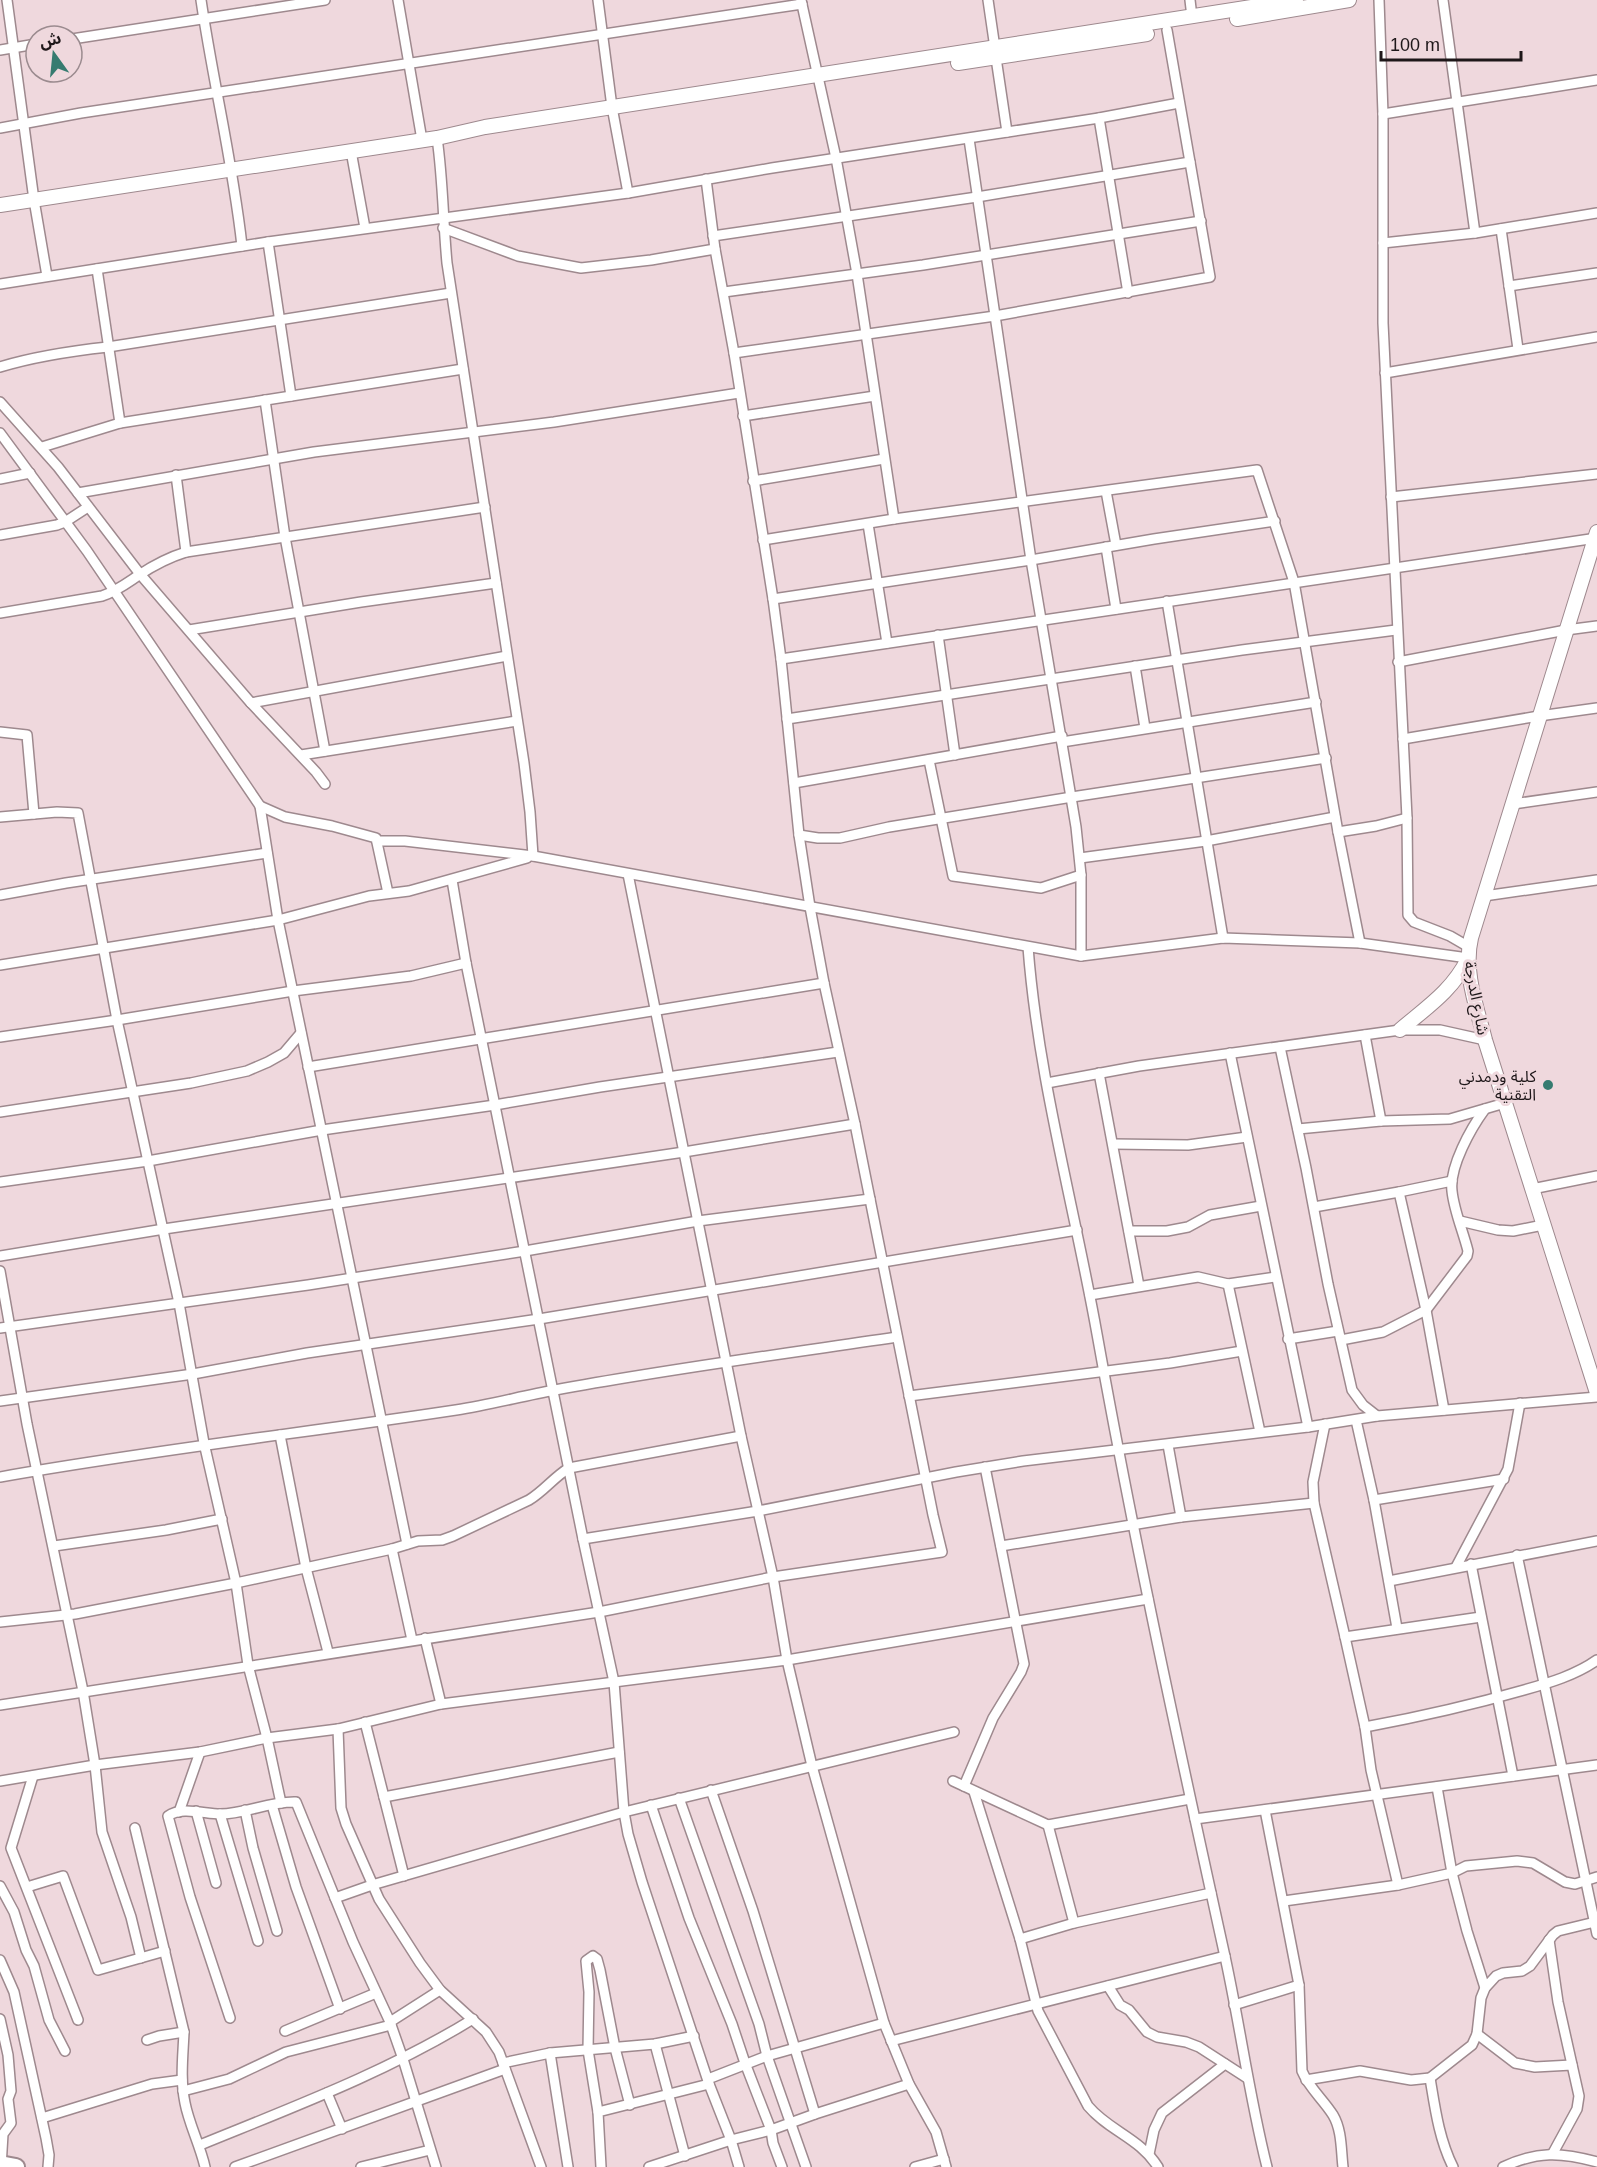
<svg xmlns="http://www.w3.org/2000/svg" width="1597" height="2167" viewBox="0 0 1597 2167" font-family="Helvetica,'Noto Sans Arabic',sans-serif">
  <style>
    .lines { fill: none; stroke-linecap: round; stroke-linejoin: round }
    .street-casing { stroke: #9e898e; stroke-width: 12 }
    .secondary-casing { stroke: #9e898e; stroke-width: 16 }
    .highway-casing { stroke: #9e898e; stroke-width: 20 }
    .street { stroke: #fff; stroke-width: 9 }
    .secondary { stroke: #fff; stroke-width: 14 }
    .highway { stroke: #fff; stroke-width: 16 }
    .poi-dot { fill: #367b70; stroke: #efd8dd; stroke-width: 2 }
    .labels { text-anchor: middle; stroke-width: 6; stroke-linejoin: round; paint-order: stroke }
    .street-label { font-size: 16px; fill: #1e1719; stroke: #efd8dd }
    .poi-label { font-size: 16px; fill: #1e1719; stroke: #efd8dd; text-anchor: end }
  </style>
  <rect width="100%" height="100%" fill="#efd8dd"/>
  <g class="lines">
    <g class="street-casing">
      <g id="street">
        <path d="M 7,0 L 34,200 L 47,276"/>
        <path d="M 201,0 C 213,82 233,163 242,246"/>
        <path d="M 398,0 L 422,140"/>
        <path d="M 598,0 L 612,107 L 628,193"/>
        <path d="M 801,0 L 836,158 L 857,274 L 894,519"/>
        <path d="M 988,0 L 995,48"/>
        <path d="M 1190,0 L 1192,17"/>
        <path d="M 1379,0 L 1383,114 L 1383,323 L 1407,818 L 1408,915 L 1414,922 L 1450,936 L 1469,947"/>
        <path d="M 1443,0 L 1475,233"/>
        <path d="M 72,39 L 325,0"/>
        <path d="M 0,50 L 36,44"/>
        <path d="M 996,58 L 1007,132"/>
        <path d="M 1383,114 L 1597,80"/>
        <path d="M 1099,118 L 1128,293"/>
        <path d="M 0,128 L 81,113 L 802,4"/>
        <path d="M 437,138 C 443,179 443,221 447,263 L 524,763 L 530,812 L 533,856"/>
        <path d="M 969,139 L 1031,560 L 1076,827 L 1081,875 L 1081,956"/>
        <path d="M 351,151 L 365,228"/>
        <path d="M 443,228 L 518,256 L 581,268 L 651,260 L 715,249"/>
        <path d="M 1501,229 L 1518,349"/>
        <path d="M 713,236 L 977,197 L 1190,162"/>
        <path d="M 268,242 L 291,396"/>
        <path d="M 1383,243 L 1475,233 L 1597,213"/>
        <path d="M 97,269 L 120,423"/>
        <path d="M 0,284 L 268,242 L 628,193 L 772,168 L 1099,118 L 1179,103"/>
        <path d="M 1509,286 L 1597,273"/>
        <path d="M 724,292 L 923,265 L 1201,221"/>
        <path d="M 734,353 L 995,316 L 1210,277 L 1167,30"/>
        <path d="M 0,367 C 36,356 71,351 108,347 L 451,293"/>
        <path d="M 1385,373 L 1597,337"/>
        <path d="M 265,400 L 285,537 L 325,751"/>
        <path d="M 0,402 L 58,467 L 140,574 L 251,703 L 316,772 L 325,784"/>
        <path d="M 743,416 L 875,396"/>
        <path d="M 0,433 L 87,551 L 260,806 L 278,920 L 407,1544"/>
        <path d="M 42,447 L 120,423 L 463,369"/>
        <path d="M 176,475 L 186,552"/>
        <path d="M 0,479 L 30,473"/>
        <path d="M 753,481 L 884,459"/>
        <path d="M 1106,491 L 1116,545"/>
        <path d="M 78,493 L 314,452 L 554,422 L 739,393"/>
        <path d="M 1391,497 L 1597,474"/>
        <path d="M 868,524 L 887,643"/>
        <path d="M 0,535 L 57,525 L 65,522 L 88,507"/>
        <path d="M 763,540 L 894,519 L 1257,470 L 1294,582 L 1338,832 L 1360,943"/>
        <path d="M 1106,547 L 1116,609"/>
        <path d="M 773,599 L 1031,560 L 1154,539 L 1275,521"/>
        <path d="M 1167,601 L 1223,938"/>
        <path d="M 0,613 L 102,596 C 117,591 127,583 139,575 C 154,565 170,557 186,552 L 485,507"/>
        <path d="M 189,630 L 361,602 L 496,583"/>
        <path d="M 938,635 L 955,755"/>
        <path d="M 781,659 L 1597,538"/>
        <path d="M 1398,662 L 1566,630 L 1597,626"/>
        <path d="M 1135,666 L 1145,728"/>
        <path d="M 251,703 L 507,656"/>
        <path d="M 787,719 L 1242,650 L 1396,630"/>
        <path d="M 0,732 L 27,735 L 34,814"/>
        <path d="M 1403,739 L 1539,716 L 1597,708"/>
        <path d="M 1062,742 L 1316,702"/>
        <path d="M 301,755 L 517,721"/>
        <path d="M 929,760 L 953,876 L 1041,888 L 1081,875"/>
        <path d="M 794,783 L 1062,736"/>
        <path d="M 1513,804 L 1597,792"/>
        <path d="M 260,806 L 285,817 L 332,826 L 376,838 L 388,893"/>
        <path d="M 0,817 L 57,812 L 78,813 L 117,1020 L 179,1303 L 204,1443 L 236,1583 L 248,1665 L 267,1738 L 281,1803"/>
        <path d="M 1338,832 L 1376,826 L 1407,818"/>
        <path d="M 799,835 L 818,838 L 840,838 L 889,827 L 1072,797 L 1326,758"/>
        <path d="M 377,841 L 405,841 L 533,856 L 1081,956 L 1223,938 L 1360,943 L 1468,958"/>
        <path d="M 1080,858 L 1206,841 L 1335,817"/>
        <path d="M 628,874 L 741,1436 L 773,1577 L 787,1660 L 812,1766 L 884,2023 L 909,2084 L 936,2132 L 946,2167"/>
        <path d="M 452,880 L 466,963 L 583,1539 L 614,1682 L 624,1812 L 628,1834 L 642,1882 L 709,2084 L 598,2112 L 601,2167"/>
        <path d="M 0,895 L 66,883 L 267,853"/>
        <path d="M 1484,896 L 1597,880"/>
        <path d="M 1028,947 C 1038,1078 1074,1205 1097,1334 C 1134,1541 1179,1747 1224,1952 C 1240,2024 1249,2096 1267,2167"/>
        <path d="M 0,965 L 278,920 L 369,896 L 409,891 L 527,858"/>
        <path d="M 1365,1035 L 1381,1121"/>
        <path d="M 0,1037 L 117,1020 L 293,991 L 411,976 L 466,963"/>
        <path d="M 1280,1047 L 1306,1168 L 1328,1284 L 1352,1390 L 1363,1405 L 1377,1416"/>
        <path d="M 1230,1053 L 1308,1427"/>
        <path d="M 308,1067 L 824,983"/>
        <path d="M 1099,1073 L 1139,1286"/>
        <path d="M 1047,1083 L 1139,1066 L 1400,1030 L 1440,1030 L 1485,1040"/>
        <path d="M 0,1112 L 191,1083 L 247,1071 L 268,1062 L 284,1053 L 301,1033"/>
        <path d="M 1298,1129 L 1381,1121 L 1450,1119 L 1505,1103"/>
        <path d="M 1113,1144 L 1188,1145 L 1247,1137"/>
        <path d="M 0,1182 L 148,1161 L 322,1130 L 495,1105 L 600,1087 L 838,1052"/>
        <path d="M 1532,1189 L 1597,1176"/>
        <path d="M 1399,1192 L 1426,1310 L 1444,1410"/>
        <path d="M 1314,1207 L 1399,1192 L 1452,1181"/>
        <path d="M 1460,1221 L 1498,1230 L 1513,1231 L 1543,1225"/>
        <path d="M 1129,1231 L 1167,1231 L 1188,1227 L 1210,1215 L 1261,1206"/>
        <path d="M 0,1256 L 164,1229 L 684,1152 L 855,1124"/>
        <path d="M 0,1271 L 27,1424 L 83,1691 L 95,1765 L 102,1832 L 131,1917 L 141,1958"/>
        <path d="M 1228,1284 L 1260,1432"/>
        <path d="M 1090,1295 L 1198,1277 L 1228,1284 L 1275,1277"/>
        <path d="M 0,1328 L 308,1285 L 525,1251 L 698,1221 L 870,1199"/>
        <path d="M 1288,1339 L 1338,1331"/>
        <path d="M 1341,1340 L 1383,1332 L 1426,1310 L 1467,1256 L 1468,1251 C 1463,1231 1454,1211 1452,1191 C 1449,1167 1471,1128 1485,1109"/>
        <path d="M 909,1396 L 1170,1363 L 1242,1351"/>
        <path d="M 0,1401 L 193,1374 L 307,1353 L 539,1319 L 1077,1230"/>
        <path d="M 1356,1420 L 1374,1500 L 1397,1628"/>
        <path d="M 1325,1424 L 1313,1482 L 1314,1503 L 1345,1637 L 1365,1727 L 1371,1770 L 1398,1885"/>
        <path d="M 280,1435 L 306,1568 L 328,1652"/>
        <path d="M 1168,1445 L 1181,1517"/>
        <path d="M 0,1477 C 151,1450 304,1433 456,1410 C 489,1405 522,1396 555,1390 C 668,1369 783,1354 897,1337"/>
        <path d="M 1374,1500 L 1504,1479"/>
        <path d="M 583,1539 L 758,1511 L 956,1472 L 1023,1461 L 1308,1427 L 1377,1416 L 1597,1397"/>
        <path d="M 54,1546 L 166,1530 L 222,1519"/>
        <path d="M 1001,1546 L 1181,1517 L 1314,1503"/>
        <path d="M 392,1549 L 412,1640"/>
        <path d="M 1517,1555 L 1597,1934"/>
        <path d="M 1471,1564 L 1513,1776"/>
        <path d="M 1456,1567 L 1508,1469 L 1520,1403"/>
        <path d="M 1389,1581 L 1597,1541"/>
        <path d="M 0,1622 L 75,1614 L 236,1583 L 392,1549 L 418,1541 L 442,1540 L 453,1536 L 529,1500 C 544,1491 554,1477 569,1468 L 741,1436"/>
        <path d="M 1345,1637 L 1481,1617"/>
        <path d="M 425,1638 L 441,1704"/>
        <path d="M 0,1705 L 599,1612 L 773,1577 L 942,1552 L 933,1515 L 855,1124 L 824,983 L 810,907 L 799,835 L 781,659 L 773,599 L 734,353 L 715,249 L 706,179"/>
        <path d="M 365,1722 L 404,1876"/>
        <path d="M 1365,1727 C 1419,1717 1472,1705 1524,1690 C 1549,1683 1576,1675 1597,1660"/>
        <path d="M 338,1729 L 341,1808 L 346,1824 L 379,1899 L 420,1963 L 440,1990 L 486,2032 L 499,2052 L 541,2167"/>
        <path d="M 33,1776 L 11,1848 L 78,2020"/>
        <path d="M 0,1781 L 95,1765 L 200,1752 L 267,1738 L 338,1729 L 441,1704 L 787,1660 L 1148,1599"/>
        <path d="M 953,1781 L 1048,1825 L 1190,1799"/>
        <path d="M 964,1786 L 993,1718 L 1021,1672 L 1024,1664 L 985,1467"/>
        <path d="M 1437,1787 L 1452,1873 L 1467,1931 L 1485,1988"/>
        <path d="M 711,1790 L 753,1911 L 815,2114"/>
        <path d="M 974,1792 L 1020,1939 L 1038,2011 L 1088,2106 C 1109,2131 1140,2138 1158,2167"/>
        <path d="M 384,1797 L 619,1752"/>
        <path d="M 679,1798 L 759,2024 L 767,2056 L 806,2167"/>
        <path d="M 272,1805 L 296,1887 L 340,2009"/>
        <path d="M 651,1805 L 689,1918 L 732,2024 L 745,2063 L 771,2130 L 773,2143 L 782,2167"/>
        <path d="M 245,1810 L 253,1848 L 277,1931"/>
        <path d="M 1265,1810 L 1299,1985 L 1302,2071 C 1309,2088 1323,2099 1333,2115 C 1342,2130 1341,2150 1343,2167"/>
        <path d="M 196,1811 L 216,1883"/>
        <path d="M 179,1812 L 200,1752"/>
        <path d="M 220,1814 L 258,1941"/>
        <path d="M 1195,1819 L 1597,1765"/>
        <path d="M 1048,1825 L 1074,1923"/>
        <path d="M 135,1828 L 184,2032 C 183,2056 180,2079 185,2103 C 189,2124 200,2145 205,2167"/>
        <path d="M 0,1886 L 14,1912 L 26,1950 L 34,1966 L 49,2020 L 65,2051"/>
        <path d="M 27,1887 L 63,1876 L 98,1970 L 165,1951"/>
        <path d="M 335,1898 L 372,1885 L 624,1812 L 954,1732"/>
        <path d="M 1284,1901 L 1398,1885 L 1452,1873 L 1466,1866 L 1517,1861 L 1533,1863 L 1565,1882 L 1575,1884 L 1597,1877"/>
        <path d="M 1020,1939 L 1074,1923 L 1211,1893"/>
        <path d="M 1549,1940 L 1558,2002 L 1579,2096 L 1577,2109 L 1553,2153"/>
        <path d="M 0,1960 L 14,1992 L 46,2138 L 49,2155 L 48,2167"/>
        <path d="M 1108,1986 L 1120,2005 L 1129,2010 L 1147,2032 L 1157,2037 L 1186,2042 L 1199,2047 L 1247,2078"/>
        <path d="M 1234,2005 L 1299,1985"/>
        <path d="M 230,2018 L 190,1897 L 168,1816 C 181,1806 205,1814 220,1814 C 245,1814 270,1801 296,1802 L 353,1942 L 390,2022 L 403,2059 L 436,2167"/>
        <path d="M 0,2019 L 8,2055 L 11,2091 L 8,2099 L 11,2123 L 3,2134 L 1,2167"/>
        <path d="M 390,2022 L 440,1990"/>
        <path d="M 285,2031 L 376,1993"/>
        <path d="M 1477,2034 L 1515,2063 L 1535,2067 L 1572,2065"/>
        <path d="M 147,2040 L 159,2036 L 184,2032"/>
        <path d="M 891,2041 L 1225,1956"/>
        <path d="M 655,2044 L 685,2156"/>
        <path d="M 550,2053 L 568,2167"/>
        <path d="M 503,2063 L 550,2053 L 655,2044 L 694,2036"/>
        <path d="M 1430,2078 C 1435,2108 1439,2139 1453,2167"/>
        <path d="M 708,2079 L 767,2056 L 884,2023"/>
        <path d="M 1306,2080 L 1360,2071 L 1411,2080 L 1430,2078 L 1472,2045 L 1477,2034 L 1481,1998 L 1485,1988 L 1496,1976 L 1503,1973 L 1522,1971 L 1530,1966 L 1553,1935 L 1558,1931 L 1595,1922"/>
        <path d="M 709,2084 L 731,2140 L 739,2167"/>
        <path d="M 183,2091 L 229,2079 L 286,2052 L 391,2025"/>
        <path d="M 327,2093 L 342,2129"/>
        <path d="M 598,2112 L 588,2050 L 589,1992 L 586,1961 L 593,1956 L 597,1959 L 600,1970 L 615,2048 L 630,2105"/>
        <path d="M 42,2118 L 152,2084 L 182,2080"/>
        <path d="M 200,2145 C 293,2107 387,2072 473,2019"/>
        <path d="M 1149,2154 L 1154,2130 L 1162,2113 L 1225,2064"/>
        <path d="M 235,2167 L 505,2069"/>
        <path d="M 361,2167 L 430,2150"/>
        <path d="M 649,2167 L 731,2140 L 771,2130 L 815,2114 L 909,2084"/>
        <path d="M 915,2167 L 944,2159"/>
        <path d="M 1503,2167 C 1537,2151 1561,2152 1597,2162"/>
      </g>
    </g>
    <g class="secondary-casing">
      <g id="secondary">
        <path d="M 1237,19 L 1349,0"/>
        <path d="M 958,63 L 1147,34"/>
        <path d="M 0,205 L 437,138 L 485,127 L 1296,0"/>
        <path d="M 1597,532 L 1471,938 C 1463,971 1477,1008 1485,1040 L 1597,1393"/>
        <path d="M 1400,1030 C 1427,1007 1452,991 1468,959"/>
      </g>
    </g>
    <g class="highway-casing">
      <path id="highway" d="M 0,2164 L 16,2167"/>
    </g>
    <use href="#street" class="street"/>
    <use href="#secondary" class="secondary"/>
    <use href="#highway" class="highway"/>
  </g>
  <circle class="poi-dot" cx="1548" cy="1085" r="6"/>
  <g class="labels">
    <g class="street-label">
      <text transform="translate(1477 998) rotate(79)" y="6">شارع الدرجة</text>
    </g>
    <g class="poi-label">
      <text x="1536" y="1082">كلية ودمدني<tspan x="1536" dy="18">التقنية</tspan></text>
    </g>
  </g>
  <g transform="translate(54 54) rotate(345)"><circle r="28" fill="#efd8dd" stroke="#9b8b8f" stroke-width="1.5"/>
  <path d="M0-4.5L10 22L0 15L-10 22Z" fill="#367b70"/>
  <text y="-9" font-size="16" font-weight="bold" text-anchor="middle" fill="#1e1719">ش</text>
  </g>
  <path d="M1381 51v9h140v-9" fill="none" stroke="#1e1719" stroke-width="3"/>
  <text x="1390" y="51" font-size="18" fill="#1e1719" stroke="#efd8dd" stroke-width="4.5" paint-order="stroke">100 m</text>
</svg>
